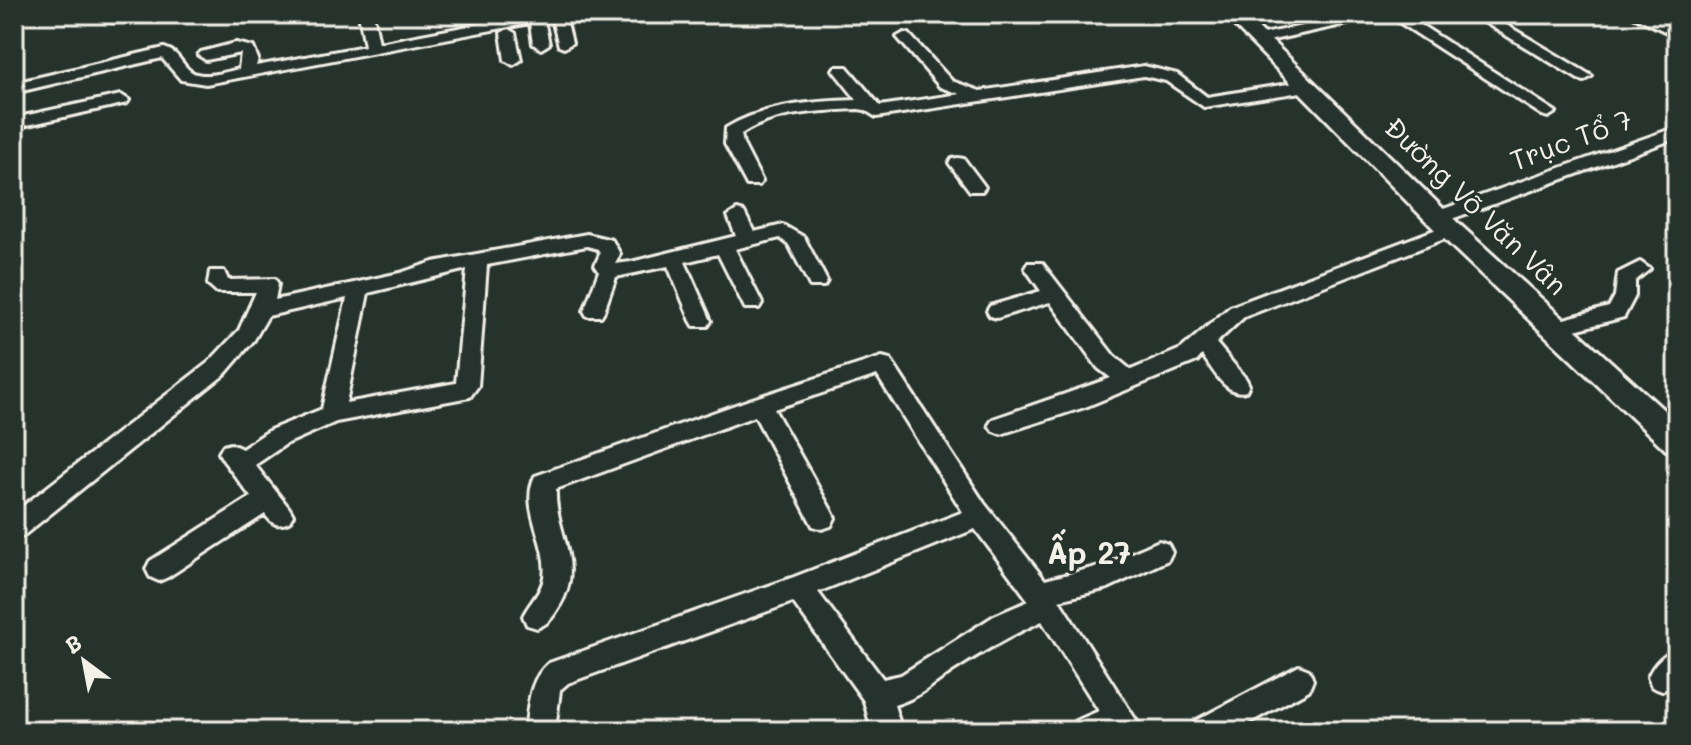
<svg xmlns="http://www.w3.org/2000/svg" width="1691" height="745" viewBox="0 0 1691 745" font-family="Mali,sans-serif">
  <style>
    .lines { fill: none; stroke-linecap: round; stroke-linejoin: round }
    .street-casing { stroke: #f4f1e8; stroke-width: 6 }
    .secondary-casing { stroke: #f4f1e8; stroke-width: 6 }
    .street { fill: #26332d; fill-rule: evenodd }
    .secondary { fill: #26332d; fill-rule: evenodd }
    .labels { text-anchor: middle; stroke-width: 6; stroke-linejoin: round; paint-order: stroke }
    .street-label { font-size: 28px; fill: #f4f1e8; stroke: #26332d }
    .neighbourhood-label { font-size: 30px; font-weight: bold; fill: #f4f1e8; stroke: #26332d }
  </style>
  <rect width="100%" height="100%" fill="#26332d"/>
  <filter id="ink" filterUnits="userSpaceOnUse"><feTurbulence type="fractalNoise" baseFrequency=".0125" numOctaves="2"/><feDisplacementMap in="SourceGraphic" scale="16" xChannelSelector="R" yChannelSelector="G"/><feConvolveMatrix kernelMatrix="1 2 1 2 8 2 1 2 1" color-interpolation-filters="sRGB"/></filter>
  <g filter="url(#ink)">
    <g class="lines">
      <g class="street-casing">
        <g id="street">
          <path d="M 104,14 L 118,14 L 120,18 L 113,22 L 108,21 Z"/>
          <path d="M 359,14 L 373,14 L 379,43 L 532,14 L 565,14 L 572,43 L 564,48 L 559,46 L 552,19 L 544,20 L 549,44 L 541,49 L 533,44 L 530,23 L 206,84 L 181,80 L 162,58 L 14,93 L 14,83 L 164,48 C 178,52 179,60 188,69 C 199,81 225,72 239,69 L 241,53 L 206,60 L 198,55 L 201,52 L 236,43 L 253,47 L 258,59 L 256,66 L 365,46 Z"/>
          <path d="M 1360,14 L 1404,14 L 1556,112 L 1548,117 L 1542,115 L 1388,15 L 1259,43 L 1252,39 L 1259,35 Z"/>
          <path d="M 1471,14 L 1488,14 L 1592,76 L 1584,81 L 1578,79 Z"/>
          <path d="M 1629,14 L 1648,14 L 1677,27 L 1677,37 Z"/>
          <path d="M 508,29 L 515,33 L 521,60 L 513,65 L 505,60 L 501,33 Z"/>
          <path d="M 904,33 L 909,34 L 952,81 L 980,91 L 1144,66 L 1177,74 L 1207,97 L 1307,81 L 1315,86 L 1307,91 L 1204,107 L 1166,81 L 1144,76 L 876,117 L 865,110 L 858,109 C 820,111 774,112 741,134 L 743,144 L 762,181 L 759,185 L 747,185 L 725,144 L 726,128 C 763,105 814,101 857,100 L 833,70 L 835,67 L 847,67 L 880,106 L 960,94 L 940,87 L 897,37 Z"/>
          <path d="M 121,95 L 129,100 L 127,103 L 14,128 L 14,118 Z"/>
          <path d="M 1677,127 L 1677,138 L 1446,221 L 1432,221 L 1430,217 L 1432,213 Z"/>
          <path d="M 958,158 L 964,159 L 985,187 L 982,191 L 970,191 L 949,163 L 952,159 Z"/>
          <path d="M 737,210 L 744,212 L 754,232 L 783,225 L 804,237 L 827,281 L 824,286 L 810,286 L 789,245 L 780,238 L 735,249 L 762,303 L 759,308 L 745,308 L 718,254 L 685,262 L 711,321 L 708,326 L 694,326 L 691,321 L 668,266 L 616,277 L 604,311 L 601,316 L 587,316 L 584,311 L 599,271 L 595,265 L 600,254 L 598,249 L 587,246 L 487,265 L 478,386 L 470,397 L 336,422 L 286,444 L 255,465 L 289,508 L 293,515 L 289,522 C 277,527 272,524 265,514 L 168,577 L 159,581 L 150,577 L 146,569 L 150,561 L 251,497 L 223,460 L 219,453 L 223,446 L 231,444 L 242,449 L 270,430 L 322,409 L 347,298 L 268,316 L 254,340 L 225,374 L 23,536 L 14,539 L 14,513 L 209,362 L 239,330 L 256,292 L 217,292 L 208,284 L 210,271 L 224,271 L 228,280 L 275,279 L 278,284 L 275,300 L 400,273 L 433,262 L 587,234 L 612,240 L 620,254 L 615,264 L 631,262 L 736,236 L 728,216 ZM 467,269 L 456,383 L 346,403 L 368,293 Z"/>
          <path d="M 1450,224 L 1459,230 L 1457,234 L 1244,317 L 1216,343 L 1246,379 L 1249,385 L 1246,391 C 1226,397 1213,369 1202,355 L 1197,361 L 1085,407 L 1001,434 L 993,431 L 989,425 L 993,419 L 1111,378 L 1098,368 L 1050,302 L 997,318 L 990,316 L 987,311 L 990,306 L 1041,291 L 1025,268 L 1028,263 L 1042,263 L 1114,356 L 1131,370 L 1181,349 L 1230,307 Z"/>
          <path d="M 1640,262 L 1650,269 L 1635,281 L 1635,296 L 1624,317 L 1556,335 L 1549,333 L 1545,328 L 1549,323 L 1609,307 L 1615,296 L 1618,273 Z"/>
          <path d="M 882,357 L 890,359 L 984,503 L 1045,580 L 1104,565 L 1159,541 L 1168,544 L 1172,552 L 1168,560 L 1108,588 L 1059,600 L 1143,731 L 1071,731 L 1076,721 L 1099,711 L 1042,621 C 1011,635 982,652 954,670 C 933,684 919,698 894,705 L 902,731 L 872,731 L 864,701 L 793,602 L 568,683 L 560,690 L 555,731 L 525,731 C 529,706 528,680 549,663 L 794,577 L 963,512 L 877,375 L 774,409 L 831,510 L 835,518 L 831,526 L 822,529 L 813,526 L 755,416 L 556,489 C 554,533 586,563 559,607 C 553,617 548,624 537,628 L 527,625 L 523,616 C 530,602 542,592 544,577 C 549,543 519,509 535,476 L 752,399 ZM 975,529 L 1029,601 L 994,616 L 901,675 L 883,679 L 818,592 Z"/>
          <path d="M 1677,649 L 1677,682 L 1662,691 L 1652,687 L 1648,677 C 1654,663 1663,654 1677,649 Z"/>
          <path d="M 1299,666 L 1309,670 L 1313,680 L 1309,690 L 1234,731 L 1190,731 L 1195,721 Z"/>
        </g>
      </g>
      <g class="secondary-casing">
        <path id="secondary" d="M 1223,14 L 1244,14 L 1459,224 L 1677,422 L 1677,454 L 1666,450 L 1441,236 Z"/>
      </g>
      <use href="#street" class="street"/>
      <use href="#secondary" class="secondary"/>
    </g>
  </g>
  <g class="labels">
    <g class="street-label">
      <text transform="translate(1571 140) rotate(-20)" y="10">Trục Tổ 7</text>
      <text transform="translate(1476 206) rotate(44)" y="10">Đường Võ Văn Vân</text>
    </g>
    <g class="neighbourhood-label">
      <text x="1089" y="564">Ấp 27</text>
    </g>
  </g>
  <rect width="1691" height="745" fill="none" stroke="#26332d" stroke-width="48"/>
  <rect x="24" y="24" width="1643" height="697" fill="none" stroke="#f4f1e8" stroke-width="3" filter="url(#ink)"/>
  <g transform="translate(84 661) rotate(328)" stroke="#26332d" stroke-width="6" paint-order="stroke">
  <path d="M0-6L14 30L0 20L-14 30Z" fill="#f4f1e8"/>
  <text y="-12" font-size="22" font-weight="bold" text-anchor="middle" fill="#f4f1e8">B</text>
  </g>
</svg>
